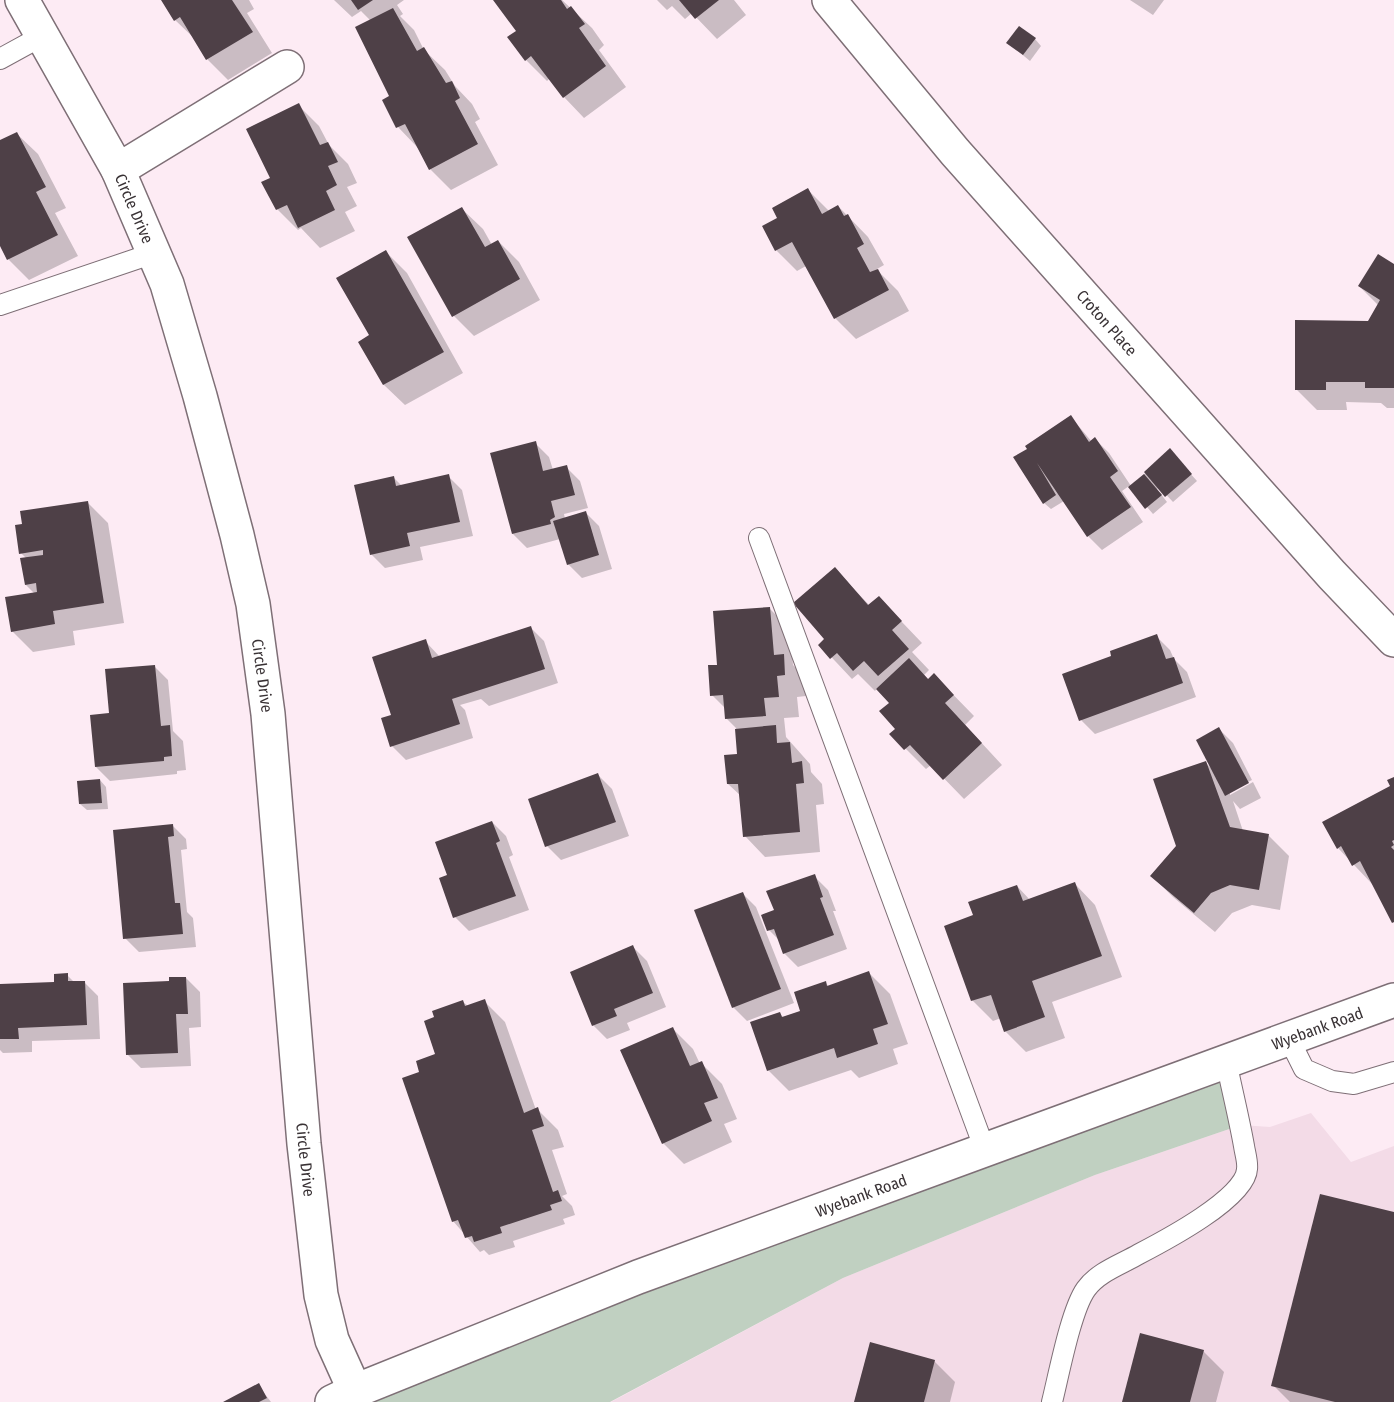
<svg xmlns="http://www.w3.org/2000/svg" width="1394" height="1402" viewBox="0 0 1394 1402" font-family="'Fira Sans Condensed',sans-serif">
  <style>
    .built { fill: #f3dbe7 }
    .green { fill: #c0d0c1 }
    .shadow { fill: #0003 }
    .building { fill: #4e4047 }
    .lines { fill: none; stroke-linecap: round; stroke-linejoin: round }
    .service-casing { stroke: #7e6f76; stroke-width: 22 }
    .minor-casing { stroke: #7e6f76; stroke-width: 36 }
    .tertiary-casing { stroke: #7e6f76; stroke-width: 36 }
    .service { stroke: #fff; stroke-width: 20 }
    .minor { stroke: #fff; stroke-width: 33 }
    .tertiary { stroke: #fff; stroke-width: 33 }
    .labels { text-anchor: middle; stroke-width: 6; stroke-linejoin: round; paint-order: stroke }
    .street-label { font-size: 16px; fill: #393235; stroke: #fff }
  </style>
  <rect width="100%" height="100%" fill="#fdebf4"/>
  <path class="built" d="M 1311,1113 L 1351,1162 L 1394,1146 L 1394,1402 L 611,1402 L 843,1278 L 1095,1175 L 1241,1125 L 1270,1127 Z"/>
  <path class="green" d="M 1222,1062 L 1241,1125 L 1095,1175 L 843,1278 L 610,1402 L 329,1402 Z"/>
  <g class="shadow">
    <path d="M 163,0 L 249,0 L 254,9 L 247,13 L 272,53 L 228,80 L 207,59 L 196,40 L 175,20 Z"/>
    <path d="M 334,0 L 404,0 L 397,5 L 403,14 L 400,16 L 414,30 L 424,50 L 445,70 L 455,86 L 472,104 L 480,119 L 475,122 L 498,165 L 451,190 L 430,169 L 418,148 L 398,127 L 371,21 L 361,11 L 352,17 Z"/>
    <path d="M 495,0 L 562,0 L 592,28 L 604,45 L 599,50 L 626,87 L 584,118 L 564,97 L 550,78 L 547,81 L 526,60 L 518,31 Z"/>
    <path d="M 657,0 L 734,0 L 746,15 L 717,39 L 692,13 L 685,19 L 672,6 L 667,10 Z"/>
    <path d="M 1130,0 L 1164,0 L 1153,15 Z"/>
    <path d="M 1035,39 L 1041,46 L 1030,61 L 1008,43 Z"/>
    <path d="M 298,105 L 319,126 L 329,145 L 348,164 L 357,183 L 347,187 L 357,206 L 345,212 L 355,231 L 320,248 L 301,228 L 298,230 L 277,209 L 272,178 Z"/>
    <path d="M 17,134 L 38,154 L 66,208 L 55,213 L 78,256 L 29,280 L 9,260 L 0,244 L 0,142 Z"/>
    <path d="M 808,190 L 829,211 L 838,206 L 868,237 L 884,265 L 877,269 L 878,271 L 898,291 L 909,311 L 856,339 L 835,318 L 806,266 L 797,271 L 776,250 L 764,227 L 779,219 Z"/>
    <path d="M 462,209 L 483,229 L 492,245 L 498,241 L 519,262 L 540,300 L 474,336 L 454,316 Z"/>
    <path d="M 386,252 L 407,273 L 463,373 L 405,405 L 384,385 L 360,342 L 371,336 Z"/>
    <path d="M 1394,266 L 1394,408 L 1387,408 L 1381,403 L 1346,402 L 1347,410 L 1317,410 L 1296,389 L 1369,322 L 1379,306 L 1359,286 Z"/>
    <path d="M 1071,417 L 1092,442 L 1095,439 L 1109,453 L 1131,486 L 1170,451 L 1197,481 L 1173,502 L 1159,487 L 1157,489 L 1167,502 L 1153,514 L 1129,486 L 1122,491 L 1143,522 L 1102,550 L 1088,536 L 1064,501 L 1051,509 L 1044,503 L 1027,451 Z"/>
    <path d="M 535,443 L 549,457 L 553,470 L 566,467 L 580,481 L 588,508 L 564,514 L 565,519 L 585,512 L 599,526 L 612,569 L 582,578 L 568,564 L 560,539 L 527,548 L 513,534 Z"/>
    <path d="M 448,476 L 462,490 L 473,536 L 420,547 L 423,560 L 385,568 L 371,554 L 394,478 L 402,486 Z"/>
    <path d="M 87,502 L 108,523 L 124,623 L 73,631 L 75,645 L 33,652 L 12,631 L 35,594 L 26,585 L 27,559 L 21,553 Z"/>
    <path d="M 835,569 L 870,606 L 879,598 L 922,643 L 912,652 L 929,670 L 924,675 L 929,680 L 934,675 L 974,716 L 965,725 L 1002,765 L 964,799 L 931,765 L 926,769 L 891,734 L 897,729 L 891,703 L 877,688 L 875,691 L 858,674 L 852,679 L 820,645 L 826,639 Z"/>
    <path d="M 769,608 L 790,629 L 793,665 L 804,676 L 806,696 L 797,697 L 799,717 L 784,718 L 786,737 L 810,764 L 811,772 L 822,784 L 824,804 L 816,805 L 820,852 L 765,857 L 745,836 L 741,796 L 728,784 L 739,755 L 736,728 L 726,718 L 726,709 L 712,695 L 719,666 Z"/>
    <path d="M 530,627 L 544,641 L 558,683 L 489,706 L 481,699 L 460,705 L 465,710 L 473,738 L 406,760 L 392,746 L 393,716 L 425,641 L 440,657 Z"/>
    <path d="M 1156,636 L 1170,650 L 1174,659 L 1187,672 L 1196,697 L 1095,734 L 1081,720 L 1064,674 L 1113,657 Z"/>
    <path d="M 154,666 L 168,680 L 173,731 L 183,741 L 186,770 L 177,771 L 177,774 L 110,781 L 96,767 L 111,715 Z"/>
    <path d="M 1219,729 L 1233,743 L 1252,780 L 1230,791 L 1230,795 L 1253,782 L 1261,798 L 1240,809 L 1233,801 L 1243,831 L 1268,835 L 1289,856 L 1280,910 L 1252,905 L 1232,913 L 1215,932 L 1173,897 L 1152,876 L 1177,846 L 1206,763 L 1212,769 Z"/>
    <path d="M 598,775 L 612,789 L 629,836 L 561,860 L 547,846 Z"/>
    <path d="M 1394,778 L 1394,923 L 1374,886 L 1338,848 L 1392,787 Z"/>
    <path d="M 100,780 L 106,787 L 108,809 L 87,810 L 80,804 Z"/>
    <path d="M 492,822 L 506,836 L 513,855 L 509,857 L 529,910 L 469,931 L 455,917 L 449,876 Z"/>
    <path d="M 172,825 L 186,839 L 187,849 L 181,850 L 187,912 L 193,918 L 196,947 L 139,952 L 125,938 Z"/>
    <path d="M 814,876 L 828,890 L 836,911 L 833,911 L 847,949 L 798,967 L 784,953 L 780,941 L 769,930 L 776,911 Z"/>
    <path d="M 1075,884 L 1095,905 L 1122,977 L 1052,1002 L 1065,1038 L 1026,1052 L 1005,1031 L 1001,1018 L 993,1021 L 972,1000 L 975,916 L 1017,886 L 1030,900 Z"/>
    <path d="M 742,893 L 756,907 L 794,1003 L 747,1021 L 733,1007 Z"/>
    <path d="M 633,947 L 647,961 L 666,1007 L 627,1023 L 630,1030 L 607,1039 L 593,1025 Z"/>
    <path d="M 869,973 L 890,994 L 908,1044 L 893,1049 L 898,1064 L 859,1078 L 851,1070 L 789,1091 L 768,1070 L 780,1014 L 784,1018 L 802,1012 L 826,983 L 829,987 Z"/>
    <path d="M 67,975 L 75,983 L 84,982 L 98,996 L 100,1039 L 32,1041 L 32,1052 L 3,1053 L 0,1050 L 0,986 L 56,984 Z"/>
    <path d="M 186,978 L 200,992 L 201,1027 L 189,1028 L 191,1066 L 141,1068 L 127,1054 L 170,983 Z"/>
    <path d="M 484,1001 L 505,1022 L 536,1110 L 537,1109 L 558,1130 L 564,1147 L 552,1150 L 567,1194 L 562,1196 L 572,1206 L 575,1215 L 563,1219 L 565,1224 L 513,1241 L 515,1247 L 489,1255 L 484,1250 L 480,1252 L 453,1221 L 421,1073 L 437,1055 L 463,1002 L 468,1006 Z"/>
    <path d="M 672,1028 L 693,1049 L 700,1064 L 701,1063 L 722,1084 L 737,1119 L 724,1124 L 732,1142 L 684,1164 L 663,1143 Z"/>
    <path d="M 1394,1214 L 1394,1402 L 1290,1402 L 1273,1385 Z"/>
    <path d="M 1203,1351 L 1224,1372 L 1216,1402 L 1124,1402 Z"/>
    <path d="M 934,1361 L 955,1382 L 950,1402 L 855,1402 Z"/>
    <path d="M 258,1385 L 271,1402 L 226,1402 Z"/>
  </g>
  <g class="building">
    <path d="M 161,0 L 232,0 L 253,32 L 206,60 L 180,17 L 174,21 Z"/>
    <path d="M 351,0 L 373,0 L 358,10 Z"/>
    <path d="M 493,0 L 561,0 L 567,9 L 571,6 L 585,24 L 579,28 L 606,66 L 563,98 L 531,56 L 525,61 L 507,37 L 516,31 Z"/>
    <path d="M 679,0 L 719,0 L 695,19 Z"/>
    <path d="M 393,8 L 417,51 L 424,47 L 446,83 L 452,81 L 460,98 L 455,101 L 478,144 L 429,170 L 405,124 L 396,128 L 382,100 L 389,96 L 355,27 Z"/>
    <path d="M 1019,26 L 1036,38 L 1023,55 L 1006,43 Z"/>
    <path d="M 299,103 L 320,145 L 328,142 L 338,162 L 328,166 L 337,185 L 326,191 L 335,210 L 298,228 L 287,205 L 276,210 L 261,182 L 270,178 L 246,129 Z"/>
    <path d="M 17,132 L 46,187 L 36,192 L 58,235 L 7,260 L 0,246 L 0,140 Z"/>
    <path d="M 808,188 L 822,214 L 838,205 L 844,216 L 848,214 L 864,244 L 857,248 L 870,272 L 878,269 L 889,290 L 834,319 L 792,242 L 775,251 L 762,226 L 777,218 L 772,208 Z"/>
    <path d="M 462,207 L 485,247 L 498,240 L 520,279 L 452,317 L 407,237 Z"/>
    <path d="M 386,250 L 444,352 L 383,385 L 358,342 L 369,335 L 336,278 Z"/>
    <path d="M 1378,254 L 1394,264 L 1394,388 L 1365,388 L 1365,382 L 1326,382 L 1326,390 L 1295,390 L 1295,320 L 1368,321 L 1380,300 L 1358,286 Z"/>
    <path d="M 1071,415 L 1089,442 L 1095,437 L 1118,471 L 1110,477 L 1131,507 L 1087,537 L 1037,463 L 1056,495 L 1043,504 L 1013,457 L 1027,449 L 1025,446 Z"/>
    <path d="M 536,441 L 543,471 L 567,465 L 575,495 L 551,501 L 555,517 L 550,520 L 551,524 L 512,534 L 490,453 Z"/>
    <path d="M 1170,448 L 1192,474 L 1165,497 L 1144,472 Z"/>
    <path d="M 449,474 L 460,522 L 407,533 L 410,546 L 370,555 L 354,485 L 394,476 L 396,486 Z"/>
    <path d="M 1144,474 L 1162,495 L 1145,509 L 1128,487 Z"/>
    <path d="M 88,501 L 104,603 L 53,611 L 55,624 L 11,632 L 5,597 L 37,592 L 36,583 L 25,585 L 20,558 L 43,555 L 43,550 L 19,554 L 15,525 L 22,524 L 20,511 Z"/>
    <path d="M 586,511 L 599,555 L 567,565 L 553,521 Z"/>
    <path d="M 835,567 L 868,605 L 879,596 L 902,621 L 892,630 L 909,649 L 878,676 L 864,661 L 853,671 L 837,653 L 830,659 L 818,645 L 824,639 L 793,603 Z"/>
    <path d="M 770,607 L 774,655 L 784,654 L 785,675 L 777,676 L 779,697 L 764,698 L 766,716 L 725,719 L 723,695 L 710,696 L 708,665 L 717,665 L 713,611 Z"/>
    <path d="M 531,626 L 545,669 L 452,699 L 460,724 L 390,747 L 381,718 L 391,715 L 372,657 L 426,639 L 432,658 Z"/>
    <path d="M 1157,634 L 1166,659 L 1174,657 L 1183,683 L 1079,721 L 1062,674 L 1111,656 L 1110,651 Z"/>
    <path d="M 909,658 L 928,679 L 934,673 L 954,695 L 945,703 L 982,743 L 943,780 L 910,745 L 904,750 L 889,734 L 895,729 L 879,711 L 889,703 L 876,689 Z"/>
    <path d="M 155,665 L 161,726 L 170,725 L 172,756 L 164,757 L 164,761 L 95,767 L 90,715 L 109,713 L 105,669 Z"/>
    <path d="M 776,725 L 777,743 L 790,742 L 792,763 L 802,761 L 804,783 L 796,784 L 800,832 L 743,837 L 738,784 L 727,784 L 724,755 L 737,754 L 735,729 Z"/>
    <path d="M 1219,727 L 1249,783 L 1225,796 L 1196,740 Z"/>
    <path d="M 1206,761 L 1230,827 L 1269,834 L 1259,890 L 1230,885 L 1211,893 L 1194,913 L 1150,876 L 1176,846 L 1153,779 Z"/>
    <path d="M 598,773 L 616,822 L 545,847 L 528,799 Z"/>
    <path d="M 1394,777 L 1394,840 L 1392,841 L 1394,845 L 1391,847 L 1394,850 L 1394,922 L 1392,923 L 1360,861 L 1352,866 L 1341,846 L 1337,849 L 1322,822 L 1390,786 L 1387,780 Z"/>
    <path d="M 100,779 L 102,803 L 79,804 L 77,781 Z"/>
    <path d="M 492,821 L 500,841 L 496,843 L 516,896 L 453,918 L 439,878 L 447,875 L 435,842 Z"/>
    <path d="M 173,824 L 174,836 L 168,837 L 175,903 L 180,903 L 183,934 L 123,939 L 113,830 Z"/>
    <path d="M 815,874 L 823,897 L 820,898 L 834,935 L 783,954 L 774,929 L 767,931 L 761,915 L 774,910 L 766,891 Z"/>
    <path d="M 1075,882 L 1102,956 L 1032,981 L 1045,1017 L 1004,1032 L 991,995 L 971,1001 L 944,926 L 973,915 L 968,902 L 1017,885 L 1023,901 Z"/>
    <path d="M 743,892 L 781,989 L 732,1008 L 694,910 Z"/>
    <path d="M 633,945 L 653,993 L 614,1009 L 617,1016 L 592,1026 L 570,972 Z"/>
    <path d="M 869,971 L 888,1024 L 873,1029 L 878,1044 L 837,1058 L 834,1048 L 767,1071 L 750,1022 L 780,1012 L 782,1017 L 800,1011 L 794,992 L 826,981 L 827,986 Z"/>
    <path d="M 68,973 L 68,981 L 85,981 L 87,1025 L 18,1028 L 19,1039 L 0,1039 L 0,984 L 54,982 L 54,974 Z"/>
    <path d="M 169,977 L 186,977 L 188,1014 L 176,1014 L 178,1053 L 126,1055 L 123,983 L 169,981 Z"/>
    <path d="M 485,999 L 524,1113 L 538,1107 L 544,1126 L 532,1130 L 553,1192 L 558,1190 L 562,1201 L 550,1205 L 552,1210 L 500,1227 L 502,1233 L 474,1242 L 472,1236 L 465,1238 L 458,1220 L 452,1222 L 402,1078 L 419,1072 L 416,1061 L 435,1054 L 424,1021 L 434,1017 L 432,1011 L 463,1000 L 465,1006 Z"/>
    <path d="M 673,1027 L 690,1066 L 702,1061 L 718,1098 L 704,1103 L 712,1121 L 662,1144 L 620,1050 Z"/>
    <path d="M 1320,1194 L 1394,1212 L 1394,1402 L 1335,1402 L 1271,1386 Z"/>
    <path d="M 1140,1333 L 1204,1350 L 1190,1402 L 1122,1402 Z"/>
    <path d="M 870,1342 L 935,1360 L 924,1402 L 854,1402 Z"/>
    <path d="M 259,1383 L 267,1398 L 259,1402 L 223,1402 Z"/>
  </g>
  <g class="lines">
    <g class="service-casing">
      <g id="service">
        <path d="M 0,59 L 42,36"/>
        <path d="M 0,305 L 154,253"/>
        <path d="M 759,538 L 985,1150"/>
        <path d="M 1289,1039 L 1304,1069 L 1332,1081 L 1354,1084 L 1394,1072"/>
        <path d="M 1052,1402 C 1059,1374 1071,1310 1086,1289 C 1098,1272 1122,1264 1139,1254 C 1164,1241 1246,1198 1247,1169 C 1248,1162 1245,1153 1244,1146 C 1239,1118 1232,1090 1226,1061"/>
      </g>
    </g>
    <g class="minor-casing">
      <g id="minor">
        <path id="s1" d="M 22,0 L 118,170 L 167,284 L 200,396 L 237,535 L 253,604 L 268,714 L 304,1144 L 321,1295 L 332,1340 L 355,1391"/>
        <path id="s2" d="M 829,0 L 955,152 L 1332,575 L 1394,640"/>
        <path d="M 118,170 L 287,67"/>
      </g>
    </g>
    <g class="tertiary-casing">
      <g id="tertiary">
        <path id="s3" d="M 332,1402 L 355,1391 L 638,1277 L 1394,1000"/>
      </g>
    </g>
    <use href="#service" class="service"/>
    <use href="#minor" class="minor"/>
    <use href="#tertiary" class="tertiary"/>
  </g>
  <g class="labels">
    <g class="street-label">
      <text dy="6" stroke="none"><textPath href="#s1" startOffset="237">Circle Drive</textPath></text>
      <text dy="6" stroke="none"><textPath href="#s2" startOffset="426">Croton Place</textPath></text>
      <text dy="6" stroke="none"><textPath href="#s1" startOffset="723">Circle Drive</textPath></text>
      <text dy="6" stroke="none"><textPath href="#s3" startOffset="1054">Wyebank Road</textPath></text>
      <text dy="6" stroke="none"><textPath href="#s1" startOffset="1209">Circle Drive</textPath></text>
      <text dy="6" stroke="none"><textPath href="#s3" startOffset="568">Wyebank Road</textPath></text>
    </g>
  </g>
</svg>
